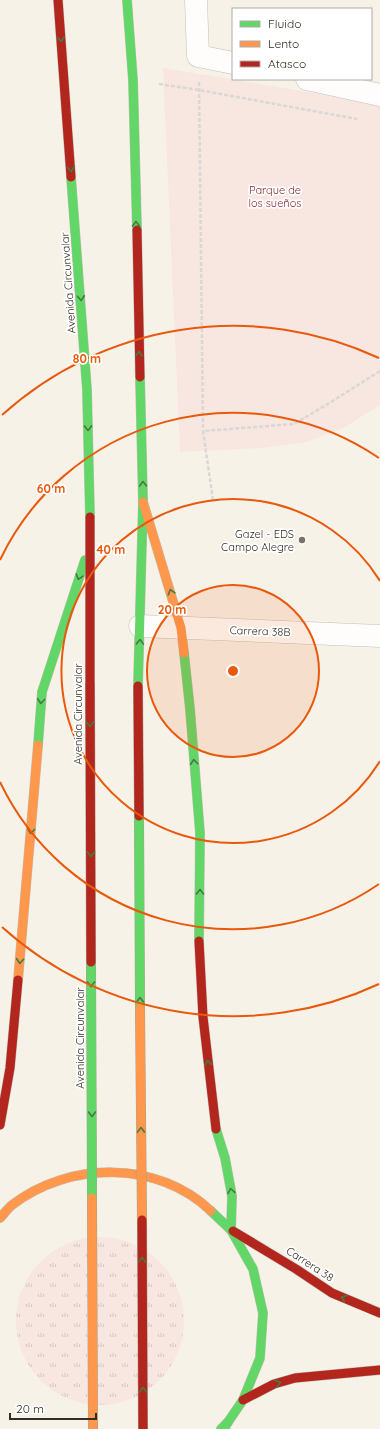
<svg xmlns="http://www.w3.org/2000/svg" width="380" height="1429" viewBox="0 0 380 1429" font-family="Quicksand,sans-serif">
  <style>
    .grass { fill: url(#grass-tufts) }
    .park { fill: #f8e6e1 }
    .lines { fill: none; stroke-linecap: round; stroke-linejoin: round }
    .street-casing { stroke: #c5c0b6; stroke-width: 23 }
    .fast-casing { stroke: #c5c0b6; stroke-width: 10 }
    .slow-casing { stroke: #c5c0b6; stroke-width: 10 }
    .jam-casing { stroke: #c5c0b6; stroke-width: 10 }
    .path { stroke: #d9d8d5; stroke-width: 2.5; stroke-dasharray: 4 2; stroke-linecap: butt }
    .street { stroke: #fefdfc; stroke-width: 22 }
    .fast { stroke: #63d668; stroke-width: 9 }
    .slow { stroke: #ff974d; stroke-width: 9 }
    .jam { stroke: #b3261e; stroke-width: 9 }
    .fast-bridge-casing { stroke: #a7a48e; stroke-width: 10; stroke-linecap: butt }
    .slow-bridge-casing { stroke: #a7a48e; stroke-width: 10; stroke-linecap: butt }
    .jam-bridge-casing { stroke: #a7a48e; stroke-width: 10; stroke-linecap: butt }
    .fast-bridge { stroke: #63d668; stroke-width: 9 }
    .slow-bridge { stroke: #ff974d; stroke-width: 9 }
    .jam-bridge { stroke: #b3261e; stroke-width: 9 }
    .oneway { stroke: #497942 }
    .ring { fill: none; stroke: #e8590c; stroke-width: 2 }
    .poi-dot { fill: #787267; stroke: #fff; stroke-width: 1.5 }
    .labels { text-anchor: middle; stroke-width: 3.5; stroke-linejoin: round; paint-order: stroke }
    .park-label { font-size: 11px; fill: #8b2733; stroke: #fff }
    .street-label { font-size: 11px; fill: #332d22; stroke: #fff }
    .poi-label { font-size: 11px; fill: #332d22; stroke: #fff; text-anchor: end }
    .centre { fill: #e8590c; stroke: #fff; stroke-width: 2 }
    .ring-label { font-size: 12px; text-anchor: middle; font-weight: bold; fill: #e8590c; stroke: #fff; stroke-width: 3.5; stroke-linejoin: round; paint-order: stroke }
  </style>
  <defs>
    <pattern id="grass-tufts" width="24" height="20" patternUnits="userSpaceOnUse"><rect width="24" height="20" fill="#f8e6e1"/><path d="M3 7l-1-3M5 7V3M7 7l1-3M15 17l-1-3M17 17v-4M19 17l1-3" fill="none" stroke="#d5c6c1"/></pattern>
  </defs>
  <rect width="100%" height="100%" fill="#f7f2e8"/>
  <circle class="grass" cx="100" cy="1321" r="84"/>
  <path class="park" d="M 163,68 L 380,104 L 380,405 L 345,427 L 307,442 L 262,448 L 180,452 Z"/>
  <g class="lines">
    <g class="street-casing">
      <g id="street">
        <path d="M 196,0 L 198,56 L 233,63"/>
        <path d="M 307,79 L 380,95"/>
        <path d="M 140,626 L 380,636"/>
      </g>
    </g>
    <g class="fast-casing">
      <g id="fast">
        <path d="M 127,0 L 133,80 L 137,230"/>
        <path d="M 71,177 L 87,390 L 90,517"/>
        <path d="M 184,653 L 190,709 L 200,833 L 199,941"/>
        <path d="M 138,686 L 143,502 L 140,377"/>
        <path d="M 38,745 L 42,692 L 85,560"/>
        <path d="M 216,1129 L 225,1158 L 232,1196 L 231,1230"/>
        <path d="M 211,1211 L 231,1230 L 253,1269 L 263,1313 L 260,1358 L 243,1400 L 228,1422 L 221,1429"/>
        <path d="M 224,1429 L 228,1422"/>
      </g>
    </g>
    <g class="slow-casing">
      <g id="slow">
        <path d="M 143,502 L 181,628 L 184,653"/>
        <path d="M 18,980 L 38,745"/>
        <path d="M 0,1218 C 4,1214 8,1208 12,1205 C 69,1161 158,1160 211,1211"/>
      </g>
    </g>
    <g class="jam-casing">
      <g id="jam">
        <path d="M 58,0 L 71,177"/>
        <path d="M 137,230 L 140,377"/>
        <path d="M 90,685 L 90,517"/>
        <path d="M 199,941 L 203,1017 L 216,1129"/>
        <path d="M 0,1125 L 10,1068 L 18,980"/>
        <path d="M 233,1231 L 296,1269 L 332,1293 L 380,1313"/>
        <path d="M 243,1400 L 274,1384 L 295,1378 L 380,1370"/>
      </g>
    </g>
    <g class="path">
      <path d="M 199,82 L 203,431"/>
      <path d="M 159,84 L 199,90 L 357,119"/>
      <path d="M 213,500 L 203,431 L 294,424 L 331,402 L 380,371"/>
    </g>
    <use href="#street" class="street"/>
    <use href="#fast" class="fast"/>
    <use href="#slow" class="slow"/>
    <use href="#jam" class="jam"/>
    <g class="fast-bridge-casing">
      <g id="fast-bridge">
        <path d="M 139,816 L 140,1008"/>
        <path d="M 91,962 L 92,1198"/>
      </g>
    </g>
    <g class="slow-bridge-casing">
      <g id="slow-bridge">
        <path d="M 140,1008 L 142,1220"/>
        <path d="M 92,1198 L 93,1429"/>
      </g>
    </g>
    <g class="jam-bridge-casing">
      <g id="jam-bridge">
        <path d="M 90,685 L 91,962"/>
        <path d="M 138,686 L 139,816"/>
        <path d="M 142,1220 L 143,1429"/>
      </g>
    </g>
    <use href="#fast-bridge" class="fast-bridge"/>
    <use href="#slow-bridge" class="slow-bridge"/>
    <use href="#jam-bridge" class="jam-bridge"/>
  </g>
  <defs><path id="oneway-chevron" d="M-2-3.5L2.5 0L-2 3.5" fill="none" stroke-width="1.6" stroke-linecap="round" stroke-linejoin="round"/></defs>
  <g class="oneway">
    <use href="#oneway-chevron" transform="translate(61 39) rotate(86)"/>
    <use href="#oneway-chevron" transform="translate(71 169) rotate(86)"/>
    <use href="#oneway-chevron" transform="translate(136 224) rotate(-91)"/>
    <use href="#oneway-chevron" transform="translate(81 298) rotate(86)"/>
    <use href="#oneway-chevron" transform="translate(139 354) rotate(-91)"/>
    <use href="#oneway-chevron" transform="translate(88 428) rotate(89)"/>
    <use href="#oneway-chevron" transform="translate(143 484) rotate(-91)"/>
    <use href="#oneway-chevron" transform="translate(79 577) rotate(108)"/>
    <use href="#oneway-chevron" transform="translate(171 592) rotate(-107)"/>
    <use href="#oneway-chevron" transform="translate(140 642) rotate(-88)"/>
    <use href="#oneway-chevron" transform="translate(41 701) rotate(95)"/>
    <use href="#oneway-chevron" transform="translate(90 724) rotate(90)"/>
    <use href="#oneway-chevron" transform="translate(194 762) rotate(-95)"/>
    <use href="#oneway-chevron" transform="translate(31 831) rotate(95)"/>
    <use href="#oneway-chevron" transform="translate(91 854) rotate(90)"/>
    <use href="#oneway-chevron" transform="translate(200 892) rotate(-90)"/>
    <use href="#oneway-chevron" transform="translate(20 961) rotate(95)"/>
    <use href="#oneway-chevron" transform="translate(91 984) rotate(90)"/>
    <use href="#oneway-chevron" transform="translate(140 1000) rotate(-90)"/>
    <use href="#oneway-chevron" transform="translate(208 1063) rotate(-96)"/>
    <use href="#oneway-chevron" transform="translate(92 1114) rotate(90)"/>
    <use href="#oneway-chevron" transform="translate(141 1130) rotate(-90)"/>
    <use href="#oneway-chevron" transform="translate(231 1191) rotate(-99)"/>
    <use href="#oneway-chevron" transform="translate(142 1260) rotate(-90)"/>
    <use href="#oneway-chevron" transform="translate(344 1298) rotate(-157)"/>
    <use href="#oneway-chevron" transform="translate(278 1383) rotate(-17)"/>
    <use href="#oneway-chevron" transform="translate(143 1390) rotate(-90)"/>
  </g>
  <circle cx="233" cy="671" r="86" fill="#e8590c" fill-opacity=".12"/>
  <g class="ring">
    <circle cx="233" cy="671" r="86"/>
    <path d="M380 761A172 172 0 1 1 380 581"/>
    <path d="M379 884A258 258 0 0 1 0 782M0 560A258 258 0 0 1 379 458"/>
    <path d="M379 984A345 345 0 0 1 2 927M2 415A345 345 0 0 1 379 358"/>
  </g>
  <circle class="poi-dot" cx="302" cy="540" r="4"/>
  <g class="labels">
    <g class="park-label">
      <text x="275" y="194">Parque de<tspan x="275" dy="13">los sueños</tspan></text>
    </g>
    <g class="street-label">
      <text transform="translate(68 283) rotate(-94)" y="4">Avenida Circunvalar</text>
      <text transform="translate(260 631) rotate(2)" y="4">Carrera 38B</text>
      <text transform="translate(78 714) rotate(-90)" y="4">Avenida Circunvalar</text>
      <text transform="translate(80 1038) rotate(-90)" y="4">Avenida Circunvalar</text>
      <text transform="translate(310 1264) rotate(33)" y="4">Carrera 38</text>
    </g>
    <g class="poi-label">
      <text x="294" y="538">Gazel - EDS<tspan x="294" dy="13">Campo Alegre</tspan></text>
    </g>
  </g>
  <circle cx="233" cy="671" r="6" class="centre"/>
  <g class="ring-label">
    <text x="87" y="363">80 m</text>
    <text x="51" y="493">60 m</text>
    <text x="111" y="554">40 m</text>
    <text x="172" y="614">20 m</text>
  </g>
  <rect x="232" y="8" width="140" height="72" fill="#ffffff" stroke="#adaba7"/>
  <rect x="240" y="21" width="20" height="6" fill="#63d668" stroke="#adaba7"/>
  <text x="268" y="28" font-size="12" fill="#332d22">Fluido</text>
  <rect x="240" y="41" width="20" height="6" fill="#ff974d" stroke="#adaba7"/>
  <text x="268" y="48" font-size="12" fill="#332d22">Lento</text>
  <rect x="240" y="61" width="20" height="6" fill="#b3261e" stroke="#adaba7"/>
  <text x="268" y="68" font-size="12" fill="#332d22">Atasco</text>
  <path d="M10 1413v6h86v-6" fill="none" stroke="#332d22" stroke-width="2"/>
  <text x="16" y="1413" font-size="12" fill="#332d22" stroke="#ffffff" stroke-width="3" paint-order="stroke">20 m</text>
</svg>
